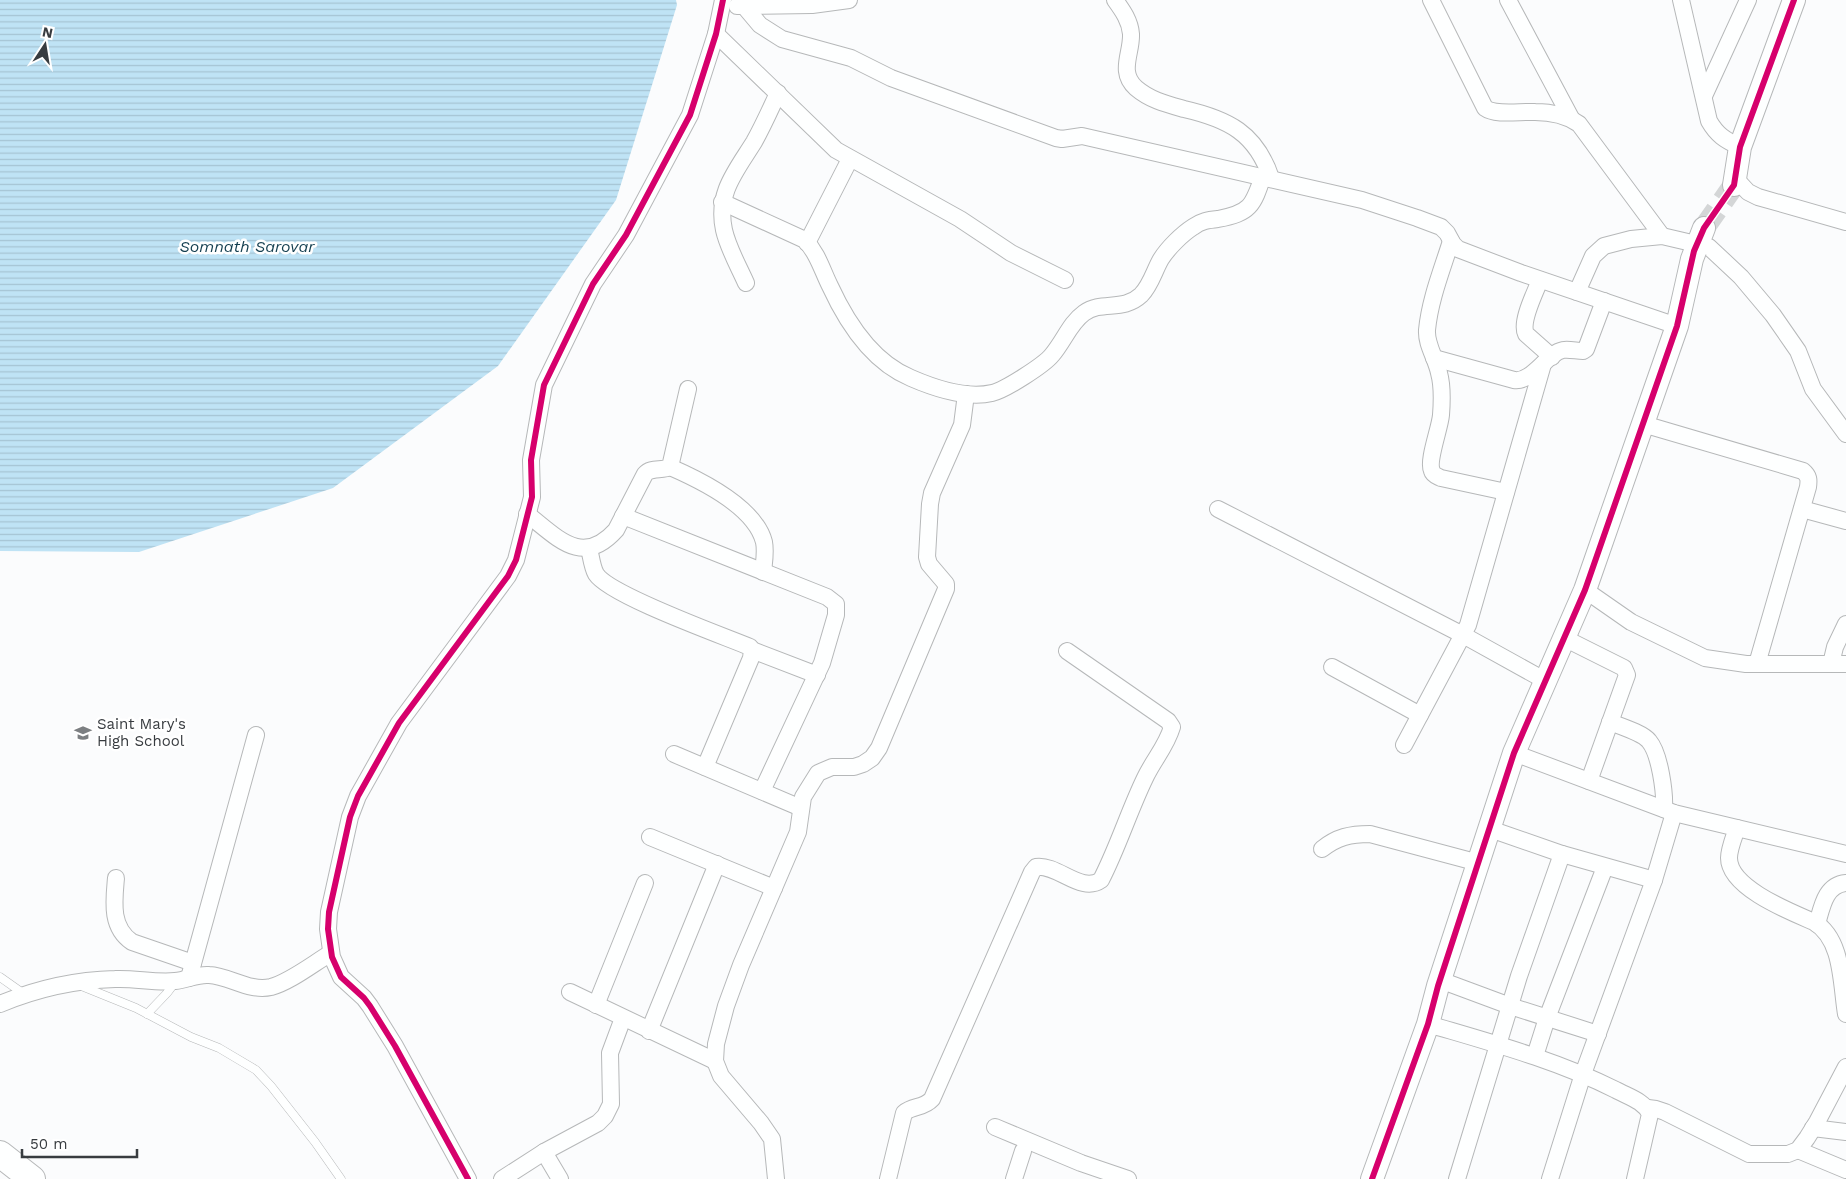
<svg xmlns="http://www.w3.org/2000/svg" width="1846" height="1179" viewBox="0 0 1846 1179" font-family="'Work Sans',sans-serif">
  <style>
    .water { fill: url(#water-rules) }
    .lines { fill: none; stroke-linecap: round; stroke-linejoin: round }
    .secondary-tunnel { stroke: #d4d6d7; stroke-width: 22; stroke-dasharray: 22 11; stroke-linecap: butt }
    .lane-casing { stroke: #b6b8b9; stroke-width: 9 }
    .street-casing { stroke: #b6b8b9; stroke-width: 18 }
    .secondary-casing { stroke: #b6b8b9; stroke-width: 24 }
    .primary-casing { stroke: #b6b8b9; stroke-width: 28 }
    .lane { stroke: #feffff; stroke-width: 8 }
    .street { stroke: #feffff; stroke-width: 16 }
    .secondary { stroke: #feffff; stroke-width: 22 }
    .primary { stroke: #feffff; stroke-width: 26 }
    .cycleway-casing { stroke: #fff; stroke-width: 9 }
    .cycleway { stroke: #d6006c; stroke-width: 6 }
    .labels { text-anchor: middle; stroke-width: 5; stroke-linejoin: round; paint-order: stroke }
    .poi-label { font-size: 15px; fill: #383c40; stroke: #fff; text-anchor: start }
    .water-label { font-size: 16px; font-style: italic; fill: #133e4f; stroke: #fff }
  </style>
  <defs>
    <pattern id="water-rules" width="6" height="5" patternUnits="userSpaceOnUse" patternTransform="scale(1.25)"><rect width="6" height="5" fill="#bfe3f5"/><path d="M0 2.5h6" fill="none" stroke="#a5c4d3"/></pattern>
  </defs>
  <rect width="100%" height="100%" fill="#fbfcfd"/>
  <path class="water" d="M 0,0 L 676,0 L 677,5 L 616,200 L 498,366 L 333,488 L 139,552 L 0,551 Z"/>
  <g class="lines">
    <path class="secondary-tunnel" d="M 1704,228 L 1734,185"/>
    <g class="lane-casing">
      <g id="lane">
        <path d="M 0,977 L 24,994"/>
        <path d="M 79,985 L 136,1008 L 191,1037 L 219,1048 L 256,1070 L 271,1086 L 315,1142 L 341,1179"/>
        <path d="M 147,1014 L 167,993 L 176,981"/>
      </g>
    </g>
    <g class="street-casing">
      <g id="street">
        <path d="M 1115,0 C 1123,11 1130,21 1131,34 C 1132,53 1118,72 1136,88 C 1150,100 1166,104 1184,109 C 1228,119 1256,133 1271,178"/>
        <path d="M 1431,0 L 1485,108 C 1496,116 1521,111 1535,112 C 1550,112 1566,115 1579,124 L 1662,236"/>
        <path d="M 1508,0 L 1571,118"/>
        <path d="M 1681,0 L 1709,121 C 1717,135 1725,140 1740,147"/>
        <path d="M 737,6 L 812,5 L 849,0"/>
        <path d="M 744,6 L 760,25 L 782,39 L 851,58 L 891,78 L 1056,138 L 1062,139 L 1082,136 L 1362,200 L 1417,218 L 1441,227 L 1447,233 L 1453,244 L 1458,249 L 1521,273 L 1677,326"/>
        <path d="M 716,34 L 836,150 L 960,219 L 1011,253 L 1065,280"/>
        <path d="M 1704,96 L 1748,0"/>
        <path d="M 1735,178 L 1748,192 L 1758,197 L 1846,222"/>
        <path d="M 722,202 L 805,240 C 818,254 822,270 830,286 C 847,323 872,362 911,378 C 934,388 966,399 992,393 C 1005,390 1044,365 1052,355 C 1064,341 1070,323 1084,313 C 1102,300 1123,312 1141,295 C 1151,285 1154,271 1161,259 C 1168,248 1182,234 1193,227 C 1201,221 1208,220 1218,219 C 1250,213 1253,206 1263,176"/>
        <path d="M 1451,241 C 1442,270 1430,299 1427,330 C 1426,345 1436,358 1439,373 C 1443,387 1442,402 1441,415 C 1440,428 1427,461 1432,471 C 1433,475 1437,476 1441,478 L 1506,492"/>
        <path d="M 807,243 L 850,159"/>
        <path d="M 1540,280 C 1535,293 1520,322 1526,334 L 1552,357"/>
        <path d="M 746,283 C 738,265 728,248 724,230 C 716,193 736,171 754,142 C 763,126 770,110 778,93"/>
        <path d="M 1577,292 L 1593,256 L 1604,246 L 1631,239 L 1662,236 L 1709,247 L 1741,277 L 1773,315 L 1798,351 L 1813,389 L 1846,434"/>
        <path d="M 1434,358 L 1514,380 C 1532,383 1547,353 1563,350 C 1569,349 1577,351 1583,351 L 1586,349 L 1604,301"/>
        <path d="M 1643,424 L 1803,471 C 1809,476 1809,480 1808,487 L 1757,664"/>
        <path d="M 670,467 C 700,480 755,507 764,542 C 766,552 764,562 763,572"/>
        <path d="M 1218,509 L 1463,635 L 1546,681"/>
        <path d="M 1802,509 L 1846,521"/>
        <path d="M 527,514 C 557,537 582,568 616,530 L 645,474 C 651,467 662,471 670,467 L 688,389"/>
        <path d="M 623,516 L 827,597 L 836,604 L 836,615 L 822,663 L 762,791"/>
        <path d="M 589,548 C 591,556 592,567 596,574 C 609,595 721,635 750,647 L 752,650 L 751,658 L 705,767"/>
        <path d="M 1585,590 L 1631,622 L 1705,658 L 1746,664 L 1846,664"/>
        <path d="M 1564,638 L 1624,668 L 1627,675 L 1589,781"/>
        <path d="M 752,650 L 817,675"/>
        <path d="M 1831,664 L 1835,647 L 1846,624"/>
        <path d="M 1332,667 L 1420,715"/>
        <path d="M 1610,722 C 1620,726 1643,733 1649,741 C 1660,754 1665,793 1664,809"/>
        <path d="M 1404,745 L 1468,625 L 1543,364"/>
        <path d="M 1514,753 L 1674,813 L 1846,854"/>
        <path d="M 674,754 L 801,808"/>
        <path d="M 1737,828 C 1734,837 1729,849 1729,858 C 1729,888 1791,912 1814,922 C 1843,939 1841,984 1846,1014"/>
        <path d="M 1490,829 L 1562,854 L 1654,880"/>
        <path d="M 650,837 L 774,888"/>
        <path d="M 1322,849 C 1337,837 1350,834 1370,834 L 1479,863"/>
        <path d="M 116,878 C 114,901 110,927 132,942 L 193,963"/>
        <path d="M 1817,924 C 1822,907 1825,885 1846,883"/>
        <path d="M 189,978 L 256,735"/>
        <path d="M 1440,980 L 1510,1006 L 1598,1034"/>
        <path d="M 570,992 L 715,1061"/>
        <path d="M 0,1004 C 36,989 75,980 115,979 C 135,978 155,983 175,981 C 187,980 197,974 209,975 C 230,976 249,992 271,987 C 290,982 314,963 331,953"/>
        <path d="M 596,1005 L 645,883"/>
        <path d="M 1428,1024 C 1492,1043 1556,1060 1616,1090 C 1629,1097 1644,1101 1650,1114 L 1635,1179"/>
        <path d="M 649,1031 L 717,864"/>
        <path d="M 1535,1056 L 1547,1018 L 1605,867"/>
        <path d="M 1648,1108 L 1656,1109 L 1665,1112 L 1749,1154 L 1788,1154 L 1798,1150 L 1807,1138 L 1817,1122 L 1846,1067"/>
        <path d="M 995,1127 L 1081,1163 L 1128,1179"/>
        <path d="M 1813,1128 L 1846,1132"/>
        <path d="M 1798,1150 L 1846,1170"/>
        <path d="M 544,1152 L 560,1179"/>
        <path d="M 468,1179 L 395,1046 L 370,1006 L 364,998 L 341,977 L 332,957 L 328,929 L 329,912 L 350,817 L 358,796 L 399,723 L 508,576 L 516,560 L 532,497 L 531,460 L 544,385 L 593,284 L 626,235 L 690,115 L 716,34 L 723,0"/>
        <path d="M 502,1179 L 544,1152 L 598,1123 L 605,1116 L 611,1104 L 610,1053 L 623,1018"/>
        <path d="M 776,1179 L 772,1139 L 761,1123 L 721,1076 L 715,1061 L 716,1044 L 726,1006 L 741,965 L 798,832 L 803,797 L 818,773 L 832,767 L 854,767 L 863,764 L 872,758 L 879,748 L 946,589 L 946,584 L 929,564 L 927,557 L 930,504 L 932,493 L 962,425 L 966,394"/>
        <path d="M 888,1179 L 904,1113 C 913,1105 923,1109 932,1099 L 1032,872 L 1036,867 C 1058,864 1081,894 1101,880 C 1118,847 1129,811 1145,778 C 1154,759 1166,747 1172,727 L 1168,721 L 1067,651"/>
        <path d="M 1014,1179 L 1023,1151"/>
        <path d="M 1457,1179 L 1519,976 L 1562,854"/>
        <path d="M 1550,1179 L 1583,1074 L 1654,880 L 1674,813"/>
      </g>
    </g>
    <g class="secondary-casing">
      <g id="secondary">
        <path d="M 1734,185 L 1740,147 L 1794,0"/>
        <path d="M 1372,1179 L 1428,1024 L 1438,986 L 1514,753 L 1585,590 L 1677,326 L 1692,259 L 1704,228"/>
      </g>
    </g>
    <g class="primary-casing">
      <path id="primary" d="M 0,1154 L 32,1179"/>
    </g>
    <use href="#lane" class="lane"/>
    <use href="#street" class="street"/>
    <use href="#secondary" class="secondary"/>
    <use href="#primary" class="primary"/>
    <g class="cycleway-casing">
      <g id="cycleway">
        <path d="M 468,1179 L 395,1046 L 370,1006 L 364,998 L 341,977 L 332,957 L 328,929 L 329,912 L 350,817 L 358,796 L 399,723 L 508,576 L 516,560 L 532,497 L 531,460 L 544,385 L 593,284 L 626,235 L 690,115 L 716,34 L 723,0"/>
        <path d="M 1372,1179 L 1428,1024 L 1438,986 L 1514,753 L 1585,590 L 1677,326 L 1694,251 L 1704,228 L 1734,185 L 1740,147 L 1794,0"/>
      </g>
    </g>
    <use href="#cycleway" class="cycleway"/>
  </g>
  <defs>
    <g id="school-bare" transform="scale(1.35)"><path d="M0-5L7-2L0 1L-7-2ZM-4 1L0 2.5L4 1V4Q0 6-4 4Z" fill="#7c7f82" stroke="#fff" stroke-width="2.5" paint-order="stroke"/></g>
  </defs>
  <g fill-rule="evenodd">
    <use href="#school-bare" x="83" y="733"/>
  </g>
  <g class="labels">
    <g class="poi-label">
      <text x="97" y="729">Saint Mary's<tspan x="97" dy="17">High School</tspan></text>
    </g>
    <g class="water-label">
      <text x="247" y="252">Somnath Sarovar</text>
    </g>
  </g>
  <g transform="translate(45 45) rotate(12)" stroke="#ffffff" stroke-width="4" paint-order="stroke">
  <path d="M0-4L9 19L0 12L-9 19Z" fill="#383c40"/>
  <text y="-8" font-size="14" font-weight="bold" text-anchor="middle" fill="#383c40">N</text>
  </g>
  <path d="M22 1149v8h115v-8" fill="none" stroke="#383c40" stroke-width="2.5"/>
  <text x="30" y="1149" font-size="15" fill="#383c40" stroke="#ffffff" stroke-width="4" paint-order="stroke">50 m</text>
</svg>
